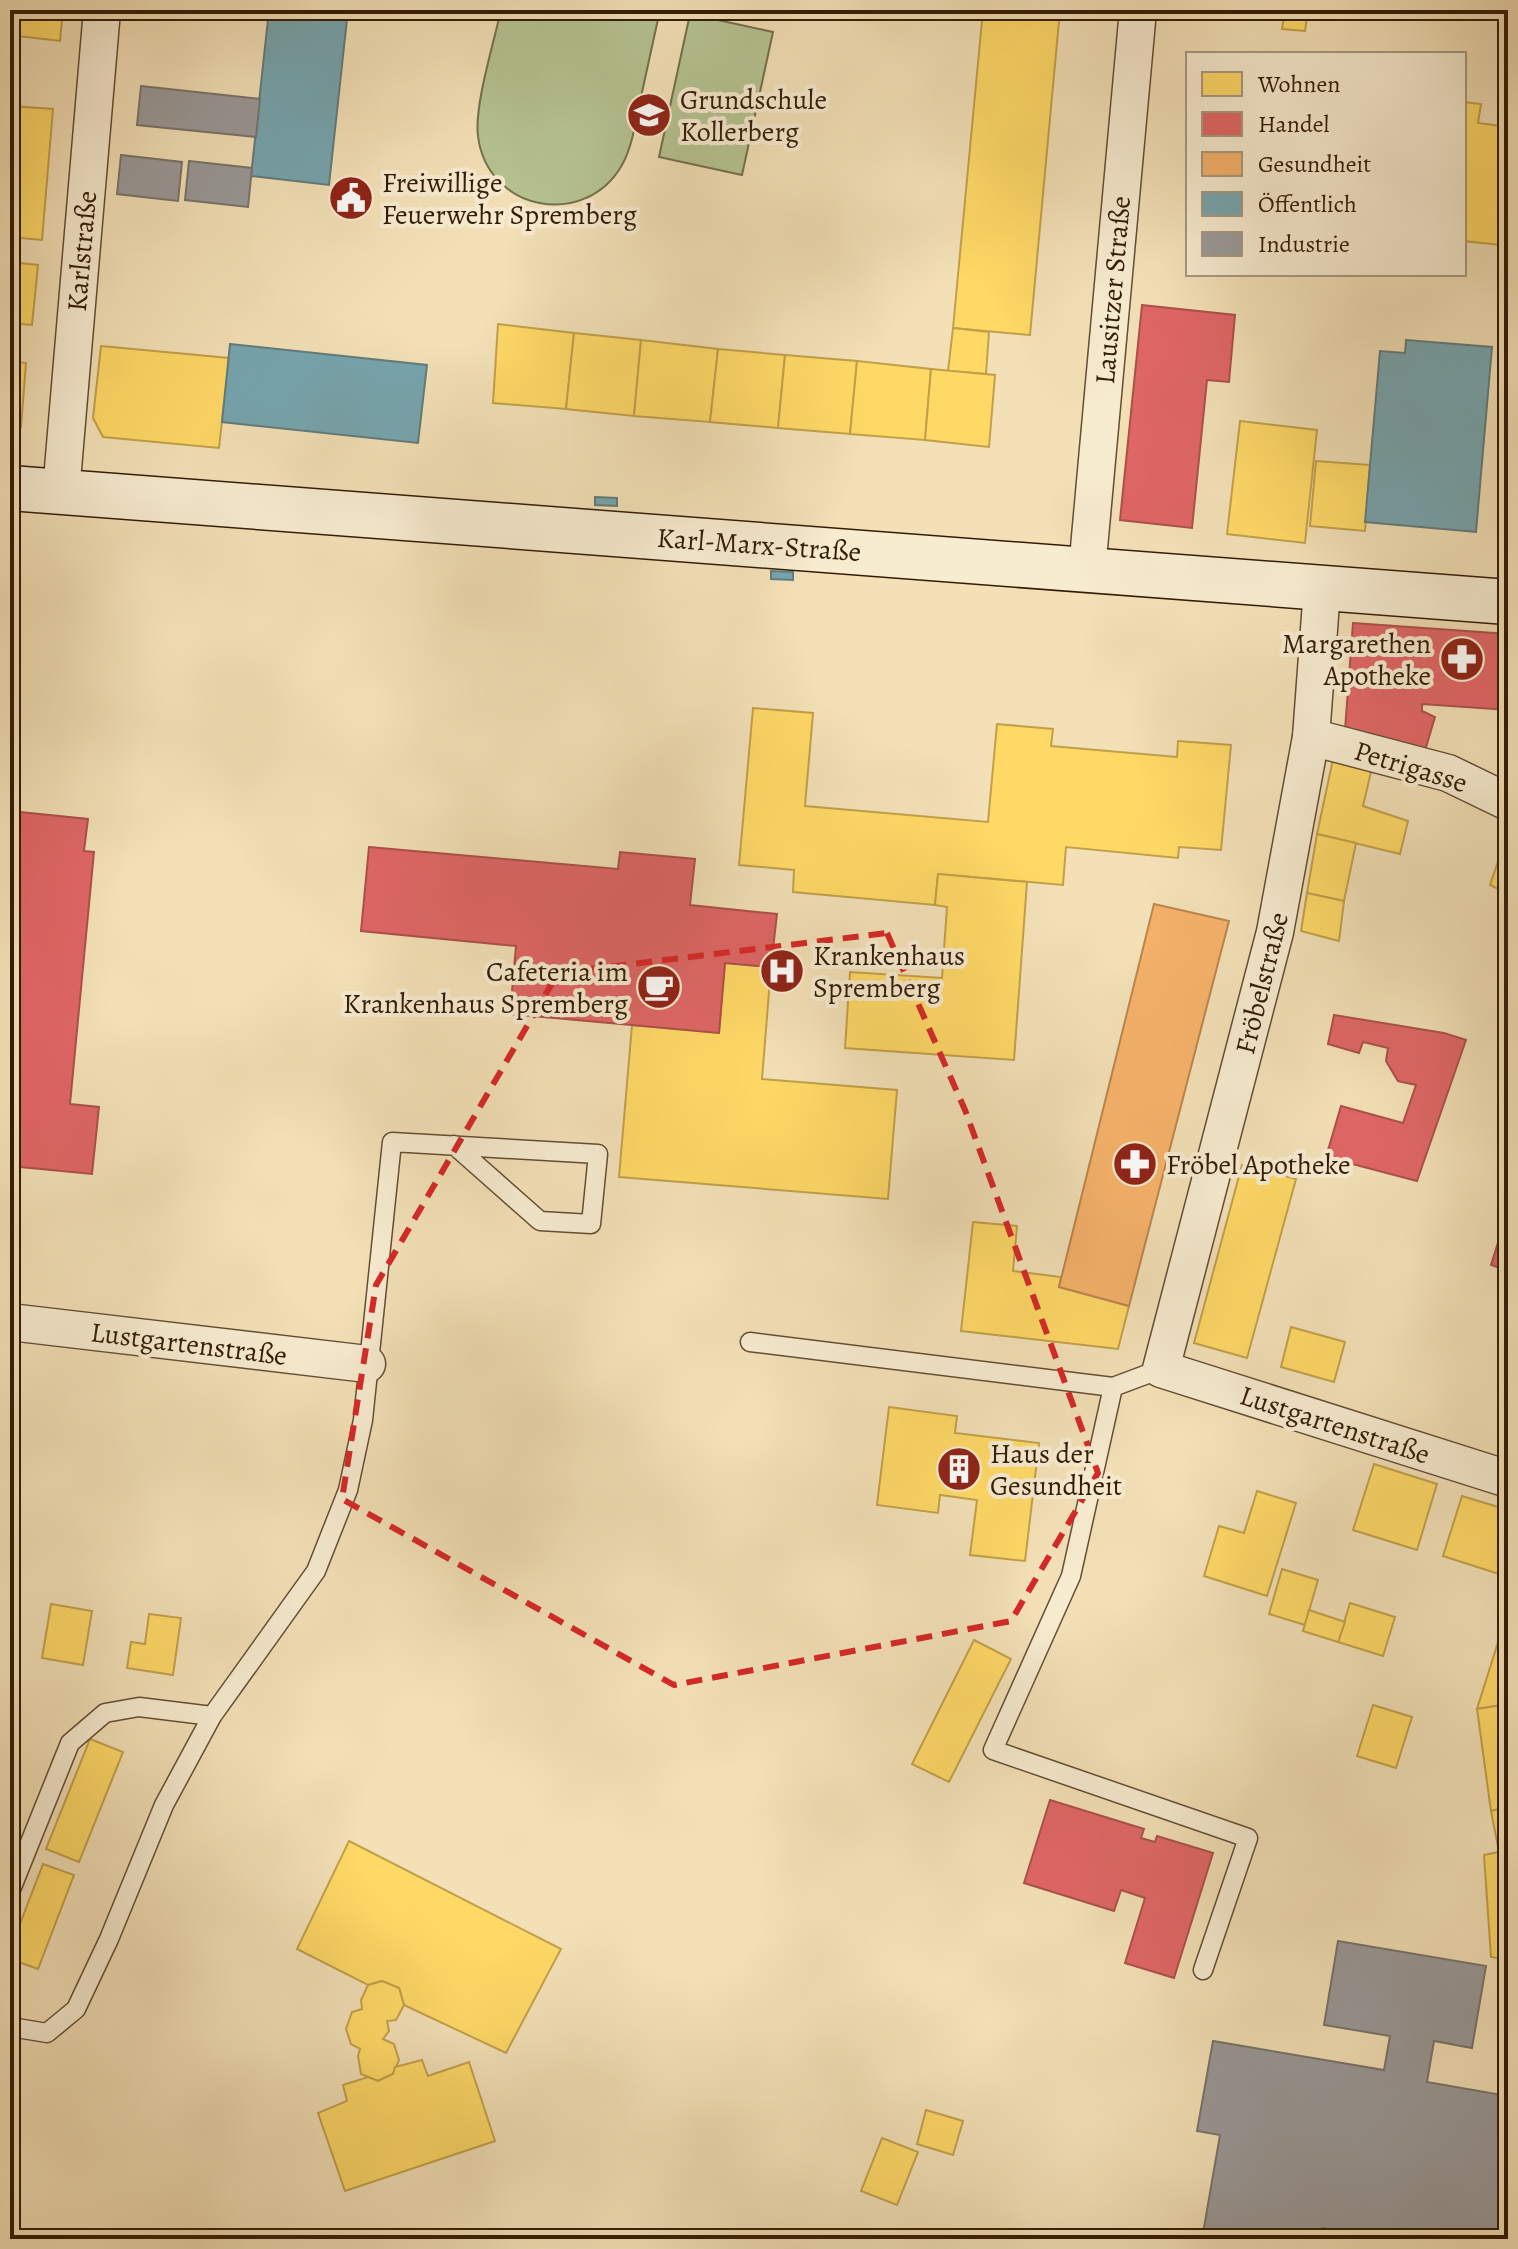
<svg xmlns="http://www.w3.org/2000/svg" width="1518" height="2249" viewBox="0 0 1518 2249" font-family="Alegreya,serif">
  <style>
    .green { fill: #b6c392; stroke: #74704c; stroke-width: 2 }
    .homes { fill: #ffd966; stroke: #c2a04a; stroke-width: 2 }
    .shops { fill: #e06666; stroke: #ac504a; stroke-width: 2 }
    .health { fill: #f6b26b; stroke: #bc854d; stroke-width: 2 }
    .public { fill: #76a5af; stroke: #627c7d; stroke-width: 2 }
    .industry { fill: #999; stroke: #7a746d; stroke-width: 2 }
    .lines { fill: none; stroke-linecap: round; stroke-linejoin: round }
    .lane-casing { stroke: #634d33; stroke-width: 21 }
    .street-casing { stroke: #634d33; stroke-width: 39 }
    .secondary-casing { stroke: #331c07; stroke-width: 47 }
    .lane { stroke: #f7ebd0; stroke-width: 18 }
    .street { stroke: #f7ebd0; stroke-width: 36 }
    .secondary { stroke: #f7ebd0; stroke-width: 44 }
    .marked { fill: none; stroke: #d62828; stroke-width: 6; stroke-dasharray: 16 10; stroke-linejoin: round }
    .labels { text-anchor: middle; stroke-width: 8; stroke-linejoin: round; paint-order: stroke }
    .poi-label { font-size: 28px; fill: #331c07; stroke: #f7ebd0; text-anchor: start }
    .street-label { font-size: 28px; fill: #331c07; stroke: #f7ebd0 }
  </style>
  <rect width="100%" height="100%" fill="#f3e0b7"/>
  <filter id="stains"><feTurbulence type="fractalNoise" baseFrequency=".0025" numOctaves="4"/><feColorMatrix values="0 0 0 0 .2 0 0 0 0 .09 0 0 0 0 .02 0 0 0 .5 -.17"/></filter>
  <radialGradient id="worn" r=".72"><stop offset=".6" stop-color="#630" stop-opacity="0"/><stop offset="1" stop-color="#630" stop-opacity=".3"/></radialGradient>
  <g class="green">
    <path d="M 501,10 L 660,10 C 653,42 646,74 639,106 C 635,125 632,147 622,165 C 585,230 487,211 478,136 C 474,106 494,42 501,10 Z"/>
    <path d="M 690,14 L 773,32 L 742,175 L 659,157 Z"/>
  </g>
  <g class="homes">
    <path d="M 10,10 L 63,10 L 60,41 L 10,35 Z"/>
    <path d="M 983,10 L 1060,10 L 1030,335 L 953,328 Z"/>
    <path d="M 1285,10 L 1308,10 L 1305,31 L 1282,29 Z"/>
    <path d="M 1464,102 L 1481,104 L 1478,123 L 1508,127 L 1508,173 L 1500,245 L 1464,241 Z"/>
    <path d="M 10,106 L 53,109 L 42,240 L 10,237 Z"/>
    <path d="M 10,262 L 38,265 L 32,325 L 10,323 Z"/>
    <path d="M 498,324 L 574,333 L 566,409 L 493,403 Z"/>
    <path d="M 953,328 L 989,332 L 986,374 L 948,371 Z"/>
    <path d="M 574,333 L 641,340 L 634,416 L 566,409 Z"/>
    <path d="M 641,340 L 718,349 L 710,422 L 634,416 Z"/>
    <path d="M 101,346 L 229,358 L 219,448 L 103,437 L 93,418 Z"/>
    <path d="M 718,349 L 785,355 L 778,428 L 710,422 Z"/>
    <path d="M 785,355 L 857,361 L 850,434 L 778,428 Z"/>
    <path d="M 10,361 L 26,363 L 21,427 L 10,426 Z"/>
    <path d="M 857,361 L 931,369 L 925,440 L 850,434 Z"/>
    <path d="M 931,369 L 995,375 L 989,447 L 925,440 Z"/>
    <path d="M 1240,421 L 1317,430 L 1305,543 L 1227,534 Z"/>
    <path d="M 1316,461 L 1370,465 L 1365,531 L 1310,526 Z"/>
    <path d="M 753,708 L 813,713 L 805,806 L 988,822 L 997,724 L 1053,729 L 1051,746 L 1177,757 L 1178,741 L 1231,745 L 1221,850 L 1179,847 L 1178,858 L 1066,847 L 1063,885 L 938,874 L 935,905 L 793,892 L 794,870 L 739,865 Z"/>
    <path d="M 1335,750 L 1374,759 L 1363,806 L 1408,821 L 1400,854 L 1317,834 Z"/>
    <path d="M 1508,832 L 1508,894 L 1490,885 Z"/>
    <path d="M 1317,834 L 1356,843 L 1344,901 L 1307,893 Z"/>
    <path d="M 938,874 L 1027,882 L 1014,1060 L 845,1048 L 850,972 L 942,978 L 947,907 L 935,905 Z"/>
    <path d="M 1307,893 L 1344,901 L 1339,941 L 1301,931 Z"/>
    <path d="M 725,963 L 771,967 L 762,1079 L 897,1090 L 888,1199 L 619,1177 L 632,1025 L 719,1033 Z"/>
    <path d="M 1242,1165 L 1296,1179 L 1247,1358 L 1194,1343 Z"/>
    <path d="M 973,1222 L 1017,1226 L 1013,1271 L 1061,1277 L 1059,1287 L 1129,1306 L 1118,1349 L 961,1331 Z"/>
    <path d="M 1291,1327 L 1345,1342 L 1334,1382 L 1281,1367 Z"/>
    <path d="M 889,1407 L 957,1416 L 955,1433 L 1039,1443 L 1025,1561 L 970,1555 L 977,1500 L 940,1495 L 938,1513 L 877,1505 Z"/>
    <path d="M 1374,1464 L 1437,1484 L 1417,1550 L 1353,1530 Z"/>
    <path d="M 1257,1491 L 1296,1503 L 1267,1596 L 1204,1576 L 1219,1526 L 1244,1533 Z"/>
    <path d="M 1462,1496 L 1508,1510 L 1508,1577 L 1443,1556 Z"/>
    <path d="M 10,1537 L 19,1539 L 11,1577 L 10,1577 Z"/>
    <path d="M 1282,1569 L 1318,1580 L 1305,1625 L 1269,1614 Z"/>
    <path d="M 1350,1603 L 1395,1617 L 1383,1656 L 1338,1642 Z"/>
    <path d="M 51,1604 L 92,1611 L 83,1665 L 42,1658 Z"/>
    <path d="M 1309,1610 L 1345,1622 L 1338,1642 L 1303,1631 Z"/>
    <path d="M 149,1614 L 181,1618 L 173,1675 L 127,1668 L 131,1642 L 145,1644 Z"/>
    <path d="M 1499,1639 L 1508,1642 L 1508,1704 L 1477,1709 Z"/>
    <path d="M 974,1640 L 1011,1659 L 949,1782 L 912,1764 Z"/>
    <path d="M 1508,1704 L 1508,1807 L 1491,1811 L 1477,1709 Z"/>
    <path d="M 1373,1705 L 1412,1717 L 1396,1768 L 1357,1756 Z"/>
    <path d="M 90,1739 L 123,1752 L 79,1862 L 46,1849 Z"/>
    <path d="M 1508,1807 L 1508,1850 L 1499,1852 L 1491,1811 Z"/>
    <path d="M 349,1841 L 561,1949 L 506,2053 L 404,2005 L 399,1988 L 382,1981 L 368,1985 L 297,1949 Z"/>
    <path d="M 1508,1850 L 1508,1960 L 1491,1957 L 1484,1855 Z"/>
    <path d="M 43,1864 L 74,1875 L 38,1969 L 10,1959 L 10,1950 Z"/>
    <path d="M 382,1981 L 399,1988 L 404,2005 L 396,2020 L 387,2021 L 389,2031 L 383,2039 L 394,2044 L 399,2060 L 393,2074 L 378,2081 L 361,2074 L 358,2056 L 360,2049 L 351,2044 L 346,2029 L 352,2012 L 362,2009 L 361,2000 L 368,1985 Z"/>
    <path d="M 422,2060 L 428,2076 L 469,2062 L 495,2141 L 345,2191 L 318,2113 L 347,2101 L 343,2085 L 368,2077 L 378,2081 L 393,2074 L 395,2067 Z"/>
    <path d="M 926,2110 L 963,2121 L 953,2155 L 917,2144 Z"/>
    <path d="M 882,2138 L 918,2152 L 897,2205 L 861,2191 Z"/>
  </g>
  <g class="shops">
    <path d="M 1142,305 L 1235,315 L 1229,382 L 1207,380 L 1192,528 L 1120,520 Z"/>
    <path d="M 1353,623 L 1508,634 L 1508,710 L 1422,704 L 1422,711 L 1435,717 L 1424,754 L 1345,730 Z"/>
    <path d="M 10,811 L 88,819 L 84,851 L 94,852 L 70,1104 L 99,1107 L 92,1174 L 10,1166 Z"/>
    <path d="M 369,847 L 618,869 L 620,852 L 695,859 L 690,905 L 777,914 L 771,967 L 725,963 L 719,1033 L 510,1014 L 516,946 L 361,931 Z"/>
    <path d="M 1334,1015 L 1444,1033 L 1466,1040 L 1417,1181 L 1326,1157 L 1341,1106 L 1403,1123 L 1416,1085 L 1398,1081 L 1386,1061 L 1388,1048 L 1363,1042 L 1359,1053 L 1328,1044 Z"/>
    <path d="M 1508,1211 L 1508,1271 L 1491,1265 Z"/>
    <path d="M 1050,1800 L 1144,1829 L 1141,1838 L 1155,1842 L 1157,1836 L 1213,1853 L 1174,1978 L 1125,1963 L 1145,1898 L 1121,1890 L 1114,1911 L 1024,1883 Z"/>
  </g>
  <path class="health" d="M 1154,904 L 1229,921 L 1129,1306 L 1059,1287 Z"/>
  <g class="public">
    <path d="M 269,10 L 348,10 L 329,185 L 251,176 Z"/>
    <path d="M 1406,340 L 1492,347 L 1476,532 L 1365,522 L 1380,351 L 1405,353 Z"/>
    <path d="M 230,344 L 427,365 L 418,443 L 222,422 Z"/>
    <path d="M 595,497 L 617,498 L 617,506 L 595,505 Z"/>
    <path d="M 771,571 L 793,572 L 793,580 L 771,579 Z"/>
  </g>
  <g class="industry">
    <path d="M 141,86 L 260,99 L 256,137 L 137,125 Z"/>
    <path d="M 121,155 L 182,162 L 178,201 L 117,194 Z"/>
    <path d="M 189,161 L 252,168 L 248,207 L 185,200 Z"/>
    <path d="M 1338,1941 L 1486,1966 L 1472,2048 L 1434,2041 L 1427,2082 L 1508,2096 L 1508,2239 L 1458,2231 L 1457,2239 L 1387,2239 L 1322,2228 L 1320,2239 L 1202,2239 L 1220,2135 L 1197,2131 L 1213,2041 L 1384,2070 L 1390,2036 L 1324,2025 Z"/>
  </g>
  <g class="lines">
    <g class="lane-casing">
      <g id="lane">
        <path d="M 750,1342 L 1113,1387 L 1161,1369"/>
        <path d="M 1113,1387 L 1071,1576 L 993,1750 L 1248,1838 L 1203,1970"/>
        <path d="M 10,1892 L 70,1743 L 105,1713 L 139,1707 L 212,1716"/>
        <path d="M 10,2022 L 17,2028 L 47,2033 L 76,2009 L 109,1939 L 164,1805 L 212,1716 L 316,1571 L 348,1490 L 363,1420 L 392,1142 L 598,1154 L 591,1224 L 540,1221 L 454,1145"/>
      </g>
    </g>
    <g class="street-casing">
      <g id="street">
        <path d="M 61,492 L 102,10"/>
        <path d="M 1087,570 L 1138,10"/>
        <path d="M 1322,589 L 1311,737 L 1275,932 L 1161,1369 L 1508,1479"/>
        <path d="M 1311,737 L 1448,773 L 1508,802"/>
        <path d="M 10,1322 L 367,1364"/>
      </g>
    </g>
    <g class="secondary-casing">
      <path id="secondary" d="M 10,488 L 1508,602"/>
    </g>
    <use href="#lane" class="lane"/>
    <use href="#street" class="street"/>
    <use href="#secondary" class="secondary"/>
  </g>
  <path class="marked" d="M 887,933 L 965,1110 L 1098,1473 L 1011,1621 L 674,1685 L 342,1499 L 376,1285 L 558,973 Z"/>
  <defs>
    <g id="school-disc" transform="scale(2.3)"><circle r="9.5" fill="#8f2418" stroke="#f7ebd0"/><path d="M0-5L7-2L0 1L-7-2ZM-4 1L0 2.5L4 1V4Q0 6-4 4Z" fill="#fff"/></g>
    <g id="civic-disc" transform="scale(2.3)"><circle r="9.5" fill="#8f2418" stroke="#f7ebd0"/><path d="M-.6-6.5H3V-4.5H.6V-3L4-1V1h2V6H-6V1h2V-1L-.6-3ZM-1.2 2.5V6h2.4V2.5Z" fill="#fff"/></g>
    <g id="pharmacy-disc" transform="scale(2.3)"><circle r="9.5" fill="#8f2418" stroke="#f7ebd0"/><path d="M-2-6h4v4h4v4h-4v4h-4v-4h-4v-4h4Z" fill="#fff"/></g>
    <g id="hospital-disc" transform="scale(2.3)"><circle r="9.5" fill="#8f2418" stroke="#f7ebd0"/><path d="M-5-5h3v3.5h4V-5h3V5h-3V1.5h-4V5h-3Z" fill="#fff"/></g>
    <g id="cafe-disc" transform="scale(2.3)"><circle r="9.5" fill="#8f2418" stroke="#f7ebd0"/><path d="M-5.5-4.5H6V0H3Q3 3.5 0 3.5H-2.5Q-5.5 3.5-5.5 0ZM3-3.2v2h1.7v-2ZM-6 4.5H4V6H-6Z" fill="#fff"/></g>
    <g id="building-disc" transform="scale(2.3)"><circle r="9.5" fill="#8f2418" stroke="#f7ebd0"/><path d="M-4-6H4V6H1V3H-1V6H-4ZM-2.5-4.3h1.7v1.8h-1.7ZM.8-4.3h1.7v1.8H.8ZM-2.5-1h1.7V.8h-1.7ZM.8-1h1.7V.8H.8Z" fill="#fff"/></g>
  </defs>
  <g fill-rule="evenodd">
    <use href="#school-disc" x="649" y="115"/>
    <use href="#civic-disc" x="351" y="198"/>
    <use href="#pharmacy-disc" x="1462" y="659"/>
    <use href="#hospital-disc" x="782" y="971"/>
    <use href="#cafe-disc" x="659" y="987"/>
    <use href="#pharmacy-disc" x="1135" y="1164"/>
    <use href="#building-disc" x="959" y="1469"/>
  </g>
  <g class="labels">
    <g class="poi-label">
      <text x="680" y="109">Grundschule<tspan x="680" dy="32">Kollerberg</tspan></text>
      <text x="382" y="192">Freiwillige<tspan x="382" dy="32">Feuerwehr Spremberg</tspan></text>
      <text x="1431" y="653" text-anchor="end">Margarethen<tspan x="1431" dy="32">Apotheke</tspan></text>
      <text x="813" y="965">Krankenhaus<tspan x="813" dy="32">Spremberg</tspan></text>
      <text x="628" y="981" text-anchor="end">Cafeteria im<tspan x="628" dy="32">Krankenhaus Spremberg</tspan></text>
      <text x="1166" y="1174">Fröbel Apotheke</text>
      <text x="990" y="1463">Haus der<tspan x="990" dy="32">Gesundheit</tspan></text>
    </g>
    <g class="street-label">
      <text transform="translate(81 251) rotate(-85)" y="10">Karlstraße</text>
      <text transform="translate(1112 290) rotate(-85)" y="10">Lausitzer Straße</text>
      <text transform="translate(759 544) rotate(4)" y="10">Karl-Marx-Straße</text>
      <text transform="translate(1411 766) rotate(17)" y="10">Petrigasse</text>
      <text transform="translate(1261 983) rotate(-76)" y="10">Fröbelstraße</text>
      <text transform="translate(189 1343) rotate(7)" y="10">Lustgartenstraße</text>
      <text transform="translate(1335 1424) rotate(18)" y="10">Lustgartenstraße</text>
    </g>
  </g>
  <rect width="1518" height="2249" fill="none" stroke="#f3e0b7" stroke-width="40"/>
  <rect x="12" y="12" width="1494" height="2225" fill="none" stroke="#331c07" stroke-width="4"/>
  <rect x="20" y="20" width="1478" height="2209" fill="none" stroke="#331c07" stroke-width="2"/>
  <rect x="1186" y="52" width="280" height="224" fill="#f7ebd0" stroke="#a99880" stroke-width="2"/>
  <rect x="1202" y="72" width="40" height="24" fill="#ffd966" stroke="#a99880" stroke-width="2"/>
  <text x="1258" y="92" font-size="24" fill="#331c07">Wohnen</text>
  <rect x="1202" y="112" width="40" height="24" fill="#e06666" stroke="#a99880" stroke-width="2"/>
  <text x="1258" y="132" font-size="24" fill="#331c07">Handel</text>
  <rect x="1202" y="152" width="40" height="24" fill="#f6b26b" stroke="#a99880" stroke-width="2"/>
  <text x="1258" y="172" font-size="24" fill="#331c07">Gesundheit</text>
  <rect x="1202" y="192" width="40" height="24" fill="#76a5af" stroke="#a99880" stroke-width="2"/>
  <text x="1258" y="212" font-size="24" fill="#331c07">Öffentlich</text>
  <rect x="1202" y="232" width="40" height="24" fill="#999999" stroke="#a99880" stroke-width="2"/>
  <text x="1258" y="252" font-size="24" fill="#331c07">Industrie</text>
  <rect width="100%" height="100%" filter="url(#stains)"/>
  <rect width="100%" height="100%" fill="url(#worn)"/>
</svg>
